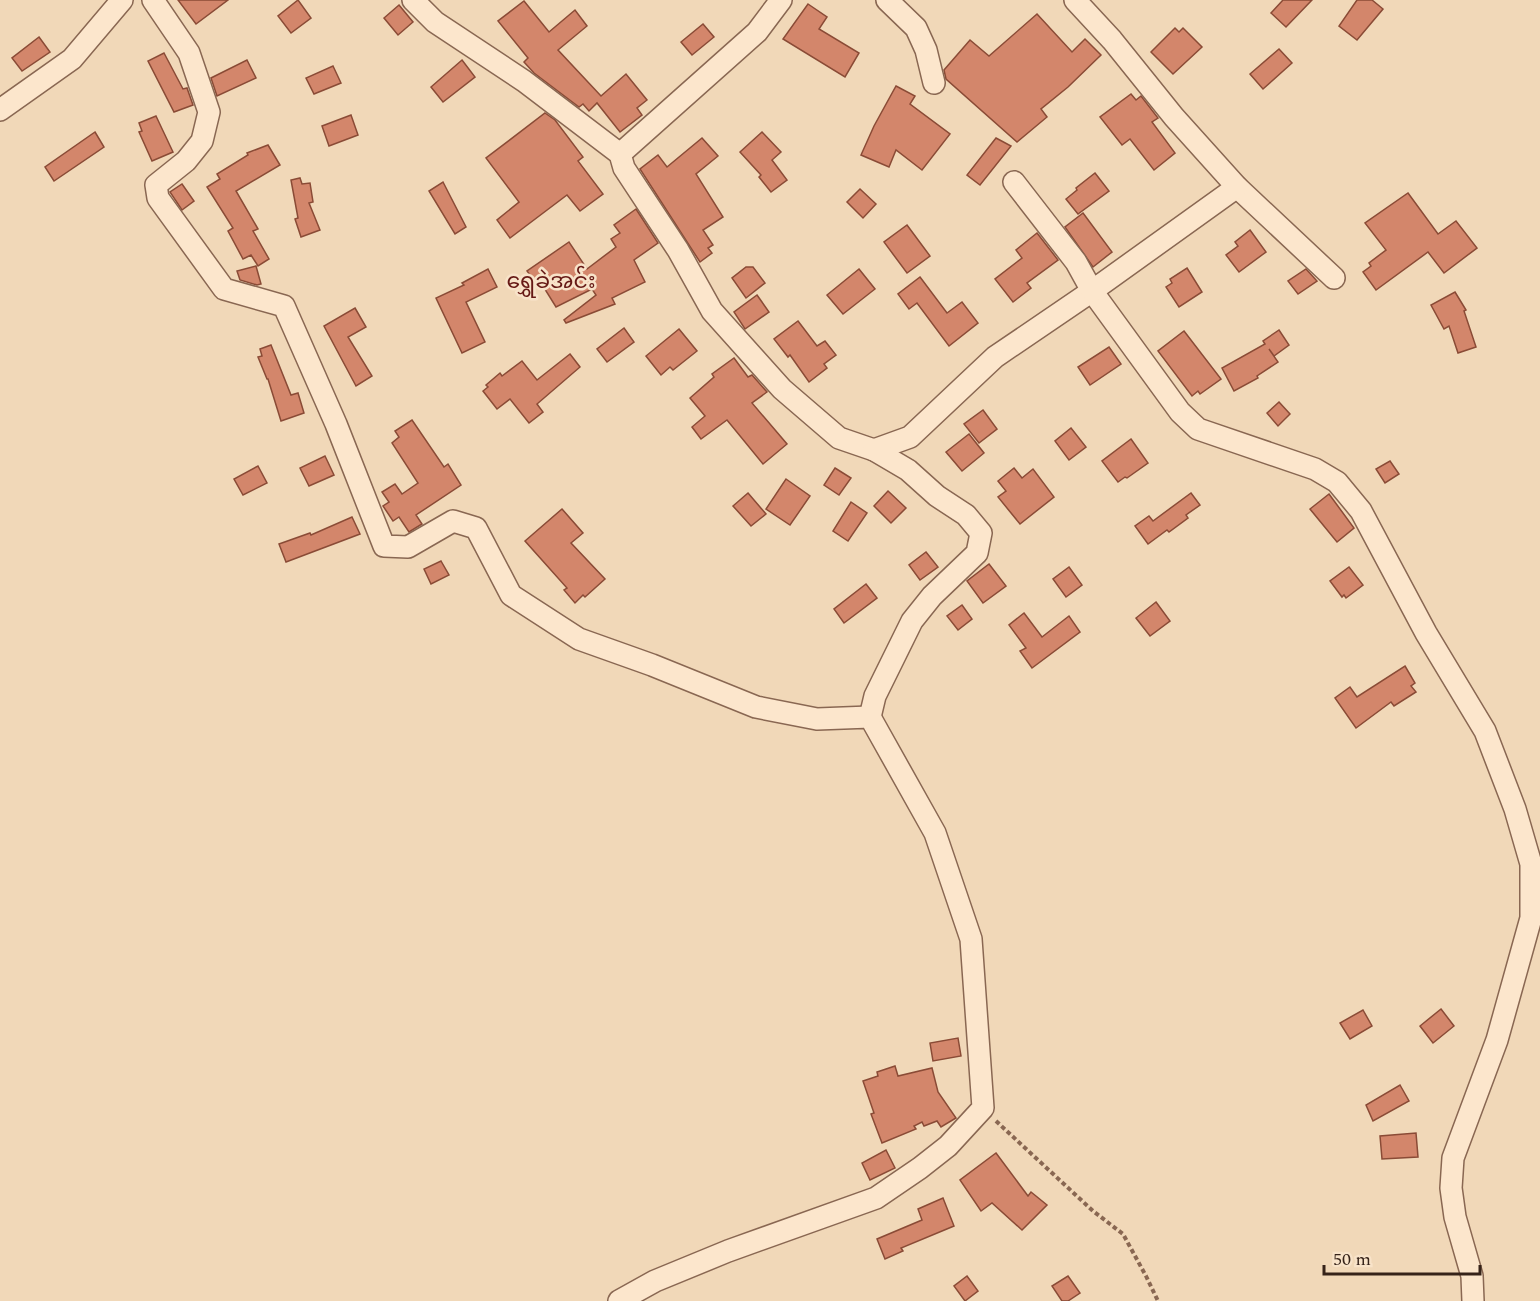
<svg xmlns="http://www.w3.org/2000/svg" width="1540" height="1301" viewBox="0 0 1540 1301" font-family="Spectral,'Noto Sans Myanmar',serif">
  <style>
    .building { fill: #d3866b; stroke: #8a4b36; stroke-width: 1.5 }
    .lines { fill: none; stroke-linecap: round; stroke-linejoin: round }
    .street-casing { stroke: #896752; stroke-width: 24 }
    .path { stroke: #896752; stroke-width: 4; stroke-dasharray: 4.5 3; stroke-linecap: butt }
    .street { stroke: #fce6cc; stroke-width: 21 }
    .labels { text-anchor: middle; stroke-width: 5; stroke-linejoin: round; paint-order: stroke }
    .quarter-label { font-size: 22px; fill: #661915; stroke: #f8e3c9 }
  </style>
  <rect width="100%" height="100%" fill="#f1d8b8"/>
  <g class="building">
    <path d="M 178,0 L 228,0 L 196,24 Z"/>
    <path d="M 298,0 L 311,18 L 291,33 L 278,16 Z"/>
    <path d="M 1283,0 L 1312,0 L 1286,27 L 1271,13 Z"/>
    <path d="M 1357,0 L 1372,0 L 1383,9 L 1357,40 L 1339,26 Z"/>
    <path d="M 524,1 L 549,32 L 575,10 L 587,26 L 558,50 L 601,96 L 626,74 L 647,100 L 637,108 L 642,115 L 620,132 L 597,103 L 589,111 L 583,104 L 579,107 L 534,73 L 524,62 L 528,58 L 498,21 Z"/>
    <path d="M 808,4 L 827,17 L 819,29 L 859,53 L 845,77 L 783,39 Z"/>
    <path d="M 399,5 L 413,22 L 398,35 L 384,18 Z"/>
    <path d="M 1037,14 L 1072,52 L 1085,39 L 1101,55 L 1068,87 L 1041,109 L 1047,117 L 1017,142 L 946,79 L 944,70 L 970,40 L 989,56 Z"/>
    <path d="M 703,24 L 714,37 L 692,55 L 681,42 Z"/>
    <path d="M 1175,28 L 1179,32 L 1183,28 L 1202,47 L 1173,74 L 1151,52 Z"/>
    <path d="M 39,37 L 50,52 L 22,71 L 12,58 Z"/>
    <path d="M 1279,49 L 1292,63 L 1263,89 L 1250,74 Z"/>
    <path d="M 164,53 L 183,89 L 187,88 L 193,105 L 174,112 L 148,61 Z"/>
    <path d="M 247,60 L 256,78 L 217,96 L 211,78 Z"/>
    <path d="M 462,60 L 475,77 L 443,102 L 431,87 Z"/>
    <path d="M 333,66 L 341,83 L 314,94 L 306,78 Z"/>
    <path d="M 896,86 L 915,96 L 910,104 L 950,134 L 922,170 L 896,150 L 889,167 L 861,155 L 874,126 Z"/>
    <path d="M 1131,94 L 1136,100 L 1141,96 L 1158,118 L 1152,122 L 1175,153 L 1154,170 L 1130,139 L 1122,145 L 1100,117 Z"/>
    <path d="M 545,113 L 555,120 L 583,157 L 578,161 L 603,194 L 580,211 L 567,195 L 510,238 L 497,220 L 519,202 L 486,158 Z"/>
    <path d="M 351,115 L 358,135 L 329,146 L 322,126 Z"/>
    <path d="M 156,116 L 173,152 L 152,161 L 139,132 L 142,131 L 139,123 Z"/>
    <path d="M 95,132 L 104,147 L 54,181 L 45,167 Z"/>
    <path d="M 762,132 L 781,152 L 772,160 L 787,180 L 771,192 L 759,177 L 761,175 L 740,152 Z"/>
    <path d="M 702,138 L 718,156 L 696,174 L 723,217 L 703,230 L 713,245 L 708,248 L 712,253 L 700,262 L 640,169 L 658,155 L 667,167 Z"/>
    <path d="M 996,138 L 1011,146 L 980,185 L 967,175 Z"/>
    <path d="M 268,145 L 280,165 L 236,191 L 258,229 L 253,231 L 269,259 L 258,266 L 251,255 L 243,259 L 228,231 L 233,228 L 207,187 L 220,179 L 217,174 L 248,155 L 247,153 Z"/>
    <path d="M 1095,173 L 1109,191 L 1078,214 L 1066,199 L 1077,190 L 1076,188 Z"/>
    <path d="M 300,178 L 302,184 L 310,183 L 313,202 L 309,203 L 320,230 L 301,237 L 295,219 L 298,218 L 291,180 Z"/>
    <path d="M 443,182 L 466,227 L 455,234 L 429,191 Z"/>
    <path d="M 182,184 L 194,201 L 182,210 L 170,192 Z"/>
    <path d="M 860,189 L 876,204 L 863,218 L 847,202 Z"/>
    <path d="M 1408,193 L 1438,234 L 1456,221 L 1477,248 L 1444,273 L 1428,252 L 1376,290 L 1363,272 L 1371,266 L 1369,263 L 1386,250 L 1365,223 Z"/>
    <path d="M 636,209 L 658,243 L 634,260 L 645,282 L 612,298 L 615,304 L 566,323 L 564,320 L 596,295 L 592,289 L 556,307 L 543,286 L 540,288 L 527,271 L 569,242 L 587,269 L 616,247 L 611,239 L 620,233 L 614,225 Z"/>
    <path d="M 1083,213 L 1112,252 L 1093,267 L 1065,227 Z"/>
    <path d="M 907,225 L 930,256 L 907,273 L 884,242 Z"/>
    <path d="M 1250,230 L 1266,252 L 1239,272 L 1226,255 L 1238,246 L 1235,242 Z"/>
    <path d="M 1037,233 L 1058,260 L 1027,283 L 1031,288 L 1013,302 L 995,279 L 1022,258 L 1016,250 Z"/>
    <path d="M 256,266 L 261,284 L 257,285 L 240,280 L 237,271 Z"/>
    <path d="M 746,267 L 753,267 L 765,283 L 746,298 L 732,278 Z"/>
    <path d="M 1187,268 L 1202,292 L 1179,307 L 1166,287 L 1172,283 L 1170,279 Z"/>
    <path d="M 488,269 L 497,287 L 466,302 L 485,342 L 462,353 L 436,298 L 464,285 L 462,283 Z"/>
    <path d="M 859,269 L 875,289 L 843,314 L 827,295 Z"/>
    <path d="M 1306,269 L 1317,281 L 1298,294 L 1288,281 Z"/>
    <path d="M 920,277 L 947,313 L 962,302 L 978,323 L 949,346 L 917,303 L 909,309 L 898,294 Z"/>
    <path d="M 1455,292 L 1466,310 L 1464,311 L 1476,347 L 1458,353 L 1449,326 L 1444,329 L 1431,305 Z"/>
    <path d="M 757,295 L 769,312 L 745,329 L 734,312 Z"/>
    <path d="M 355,308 L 366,327 L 348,337 L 372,376 L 356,386 L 324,326 Z"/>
    <path d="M 798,321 L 817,346 L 825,341 L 836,355 L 824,364 L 827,368 L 809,382 L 790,355 L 788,357 L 774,339 Z"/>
    <path d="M 624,328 L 634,342 L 607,362 L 597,349 Z"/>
    <path d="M 679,329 L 697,351 L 673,370 L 670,367 L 661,375 L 646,356 Z"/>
    <path d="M 1279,330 L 1289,345 L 1274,356 L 1269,349 L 1278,362 L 1257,376 L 1258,378 L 1234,391 L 1222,368 L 1265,344 L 1263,341 Z"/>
    <path d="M 1184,331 L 1221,379 L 1200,394 L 1198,391 L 1192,396 L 1158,351 Z"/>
    <path d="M 271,345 L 291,395 L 298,393 L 304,413 L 281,421 L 268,379 L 267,379 L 258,357 L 262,356 L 260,349 Z"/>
    <path d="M 1109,347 L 1121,364 L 1090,385 L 1078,367 Z"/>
    <path d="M 570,354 L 580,367 L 537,404 L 543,412 L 529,423 L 510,399 L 497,409 L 483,391 L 488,387 L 486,385 L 500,373 L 502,376 L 522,361 L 537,380 Z"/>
    <path d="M 734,358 L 748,377 L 752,375 L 767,392 L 752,403 L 787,444 L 763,464 L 727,420 L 701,439 L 692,427 L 705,416 L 690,398 L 714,377 L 712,374 Z"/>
    <path d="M 1279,402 L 1290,414 L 1278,426 L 1267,413 Z"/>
    <path d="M 983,410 L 997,429 L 979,443 L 964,424 Z"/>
    <path d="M 412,420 L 444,467 L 448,464 L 461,485 L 416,515 L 422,524 L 409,532 L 399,517 L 393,521 L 383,506 L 389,502 L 382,492 L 395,484 L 402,494 L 418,483 L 392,443 L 399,437 L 395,431 Z"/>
    <path d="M 1071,428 L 1086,447 L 1069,460 L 1055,441 Z"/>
    <path d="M 969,434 L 984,453 L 962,471 L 946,452 Z"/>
    <path d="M 1131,439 L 1148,463 L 1127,478 L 1125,477 L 1118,482 L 1102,461 Z"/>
    <path d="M 325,456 L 334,475 L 309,486 L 300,468 Z"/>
    <path d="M 1390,461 L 1399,474 L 1385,483 L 1376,469 Z"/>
    <path d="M 258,466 L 267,483 L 243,495 L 234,479 Z"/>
    <path d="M 835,468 L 851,478 L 839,495 L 824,485 Z"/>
    <path d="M 1014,468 L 1022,478 L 1033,469 L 1054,497 L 1020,524 L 998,497 L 1006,491 L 998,481 Z"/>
    <path d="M 786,479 L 810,496 L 790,525 L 766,509 Z"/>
    <path d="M 888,491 L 906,508 L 891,523 L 874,506 Z"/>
    <path d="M 748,493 L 766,514 L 751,526 L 733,506 Z"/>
    <path d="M 1191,493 L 1200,505 L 1186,515 L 1188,518 L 1169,532 L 1167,530 L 1148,544 L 1135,526 L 1149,516 L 1153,521 Z"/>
    <path d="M 1329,494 L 1354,528 L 1337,542 L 1310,509 Z"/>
    <path d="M 851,502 L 867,513 L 848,541 L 833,531 Z"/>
    <path d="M 562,509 L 583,533 L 571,543 L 605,579 L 585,597 L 583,595 L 575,603 L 564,590 L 567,588 L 525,541 Z"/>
    <path d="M 352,517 L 360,534 L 286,562 L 279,544 L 310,533 L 311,535 Z"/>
    <path d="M 926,552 L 938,567 L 920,580 L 909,565 Z"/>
    <path d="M 441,561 L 449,575 L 431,584 L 424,569 Z"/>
    <path d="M 989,564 L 1006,586 L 983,603 L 967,581 Z"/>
    <path d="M 1069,567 L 1082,585 L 1066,597 L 1053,579 Z"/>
    <path d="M 1349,567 L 1363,585 L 1346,598 L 1344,595 L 1342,597 L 1330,581 Z"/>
    <path d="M 866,584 L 877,598 L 844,623 L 834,609 Z"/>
    <path d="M 1156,602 L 1170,621 L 1150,636 L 1136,618 Z"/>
    <path d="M 962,605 L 972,619 L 958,630 L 947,616 Z"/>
    <path d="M 1024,613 L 1042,637 L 1069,616 L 1080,632 L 1032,668 L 1020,651 L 1026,648 L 1009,625 Z"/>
    <path d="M 1405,666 L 1415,683 L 1411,686 L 1416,692 L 1394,706 L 1391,702 L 1356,728 L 1335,698 L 1350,687 L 1357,697 Z"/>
    <path d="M 1441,1009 L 1454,1026 L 1433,1043 L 1420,1026 Z"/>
    <path d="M 1363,1010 L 1372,1026 L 1350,1039 L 1340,1023 Z"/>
    <path d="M 958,1038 L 961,1056 L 933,1061 L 930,1043 Z"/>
    <path d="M 895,1066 L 898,1076 L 932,1068 L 938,1092 L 956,1118 L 941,1127 L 937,1121 L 924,1126 L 922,1122 L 914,1126 L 916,1129 L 882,1143 L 871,1114 L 874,1113 L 863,1081 L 878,1076 L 877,1072 Z"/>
    <path d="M 1400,1085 L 1409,1101 L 1373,1121 L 1366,1105 Z"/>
    <path d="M 1416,1133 L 1418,1157 L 1382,1159 L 1380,1136 Z"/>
    <path d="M 886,1150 L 895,1168 L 870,1180 L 862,1163 Z"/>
    <path d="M 996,1153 L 1028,1196 L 1031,1192 L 1047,1205 L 1022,1230 L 992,1203 L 981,1211 L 960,1180 Z"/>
    <path d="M 943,1198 L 954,1226 L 901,1248 L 903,1251 L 885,1259 L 877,1239 L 922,1220 L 918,1209 Z"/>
    <path d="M 967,1276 L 978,1291 L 965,1301 L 954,1286 Z"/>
    <path d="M 1068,1276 L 1080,1293 L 1068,1301 L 1062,1301 L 1052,1286 Z"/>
  </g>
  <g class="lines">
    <g class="street-casing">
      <g id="street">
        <path d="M 153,0 L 189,53 L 209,112 L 202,141 L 186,161 L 156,185 L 158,198 L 224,289 L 284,306 L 336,424 L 384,546 L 408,547 L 453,521 L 476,528 L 511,595 L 579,639 L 652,665 L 756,707 L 817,719 L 870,717 L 935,833 L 971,939 L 983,1108 L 948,1146 L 920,1168 L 876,1198 L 728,1251 L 655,1281 L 619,1301"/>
        <path d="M 413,0 L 435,22 L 524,81 L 620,154 L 624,168 L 678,250 L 712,311 L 782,389 L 839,438 L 874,450 L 910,437 L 995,357 L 1092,291 L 1180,412 L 1198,429 L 1315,469 L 1337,482 L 1361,511 L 1426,633 L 1485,731 L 1515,809 L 1531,864 L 1531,918 L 1497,1040 L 1453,1158 L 1451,1188 L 1455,1217 L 1472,1276 L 1473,1301"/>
        <path d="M 887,0 L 916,28 L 926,50 L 934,83"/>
        <path d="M 1075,0 L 1112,40 L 1174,117 L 1237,187 L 1334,278"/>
        <path d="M 0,110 L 72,59 L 122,0"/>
        <path d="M 620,154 L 757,32 L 781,0"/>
        <path d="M 1014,182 L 1076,262 L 1092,291 L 1237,187"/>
        <path d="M 870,717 L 875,696 L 912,621 L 932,596 L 977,553 L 981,533 L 966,515 L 937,496 L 908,470 L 874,450"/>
      </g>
    </g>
    <path class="path" d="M 996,1121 L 1093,1211 L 1123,1234 L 1146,1276 L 1158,1301"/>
    <use href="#street" class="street"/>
  </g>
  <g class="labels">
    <g class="quarter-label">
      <text x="551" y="288">ရွှေခဲအင်း</text>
    </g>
  </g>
  <path d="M1324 1265v9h156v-9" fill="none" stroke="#362319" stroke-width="3"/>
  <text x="1333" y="1265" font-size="18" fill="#362319" stroke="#f8e3c9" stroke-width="4.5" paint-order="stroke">50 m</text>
</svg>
